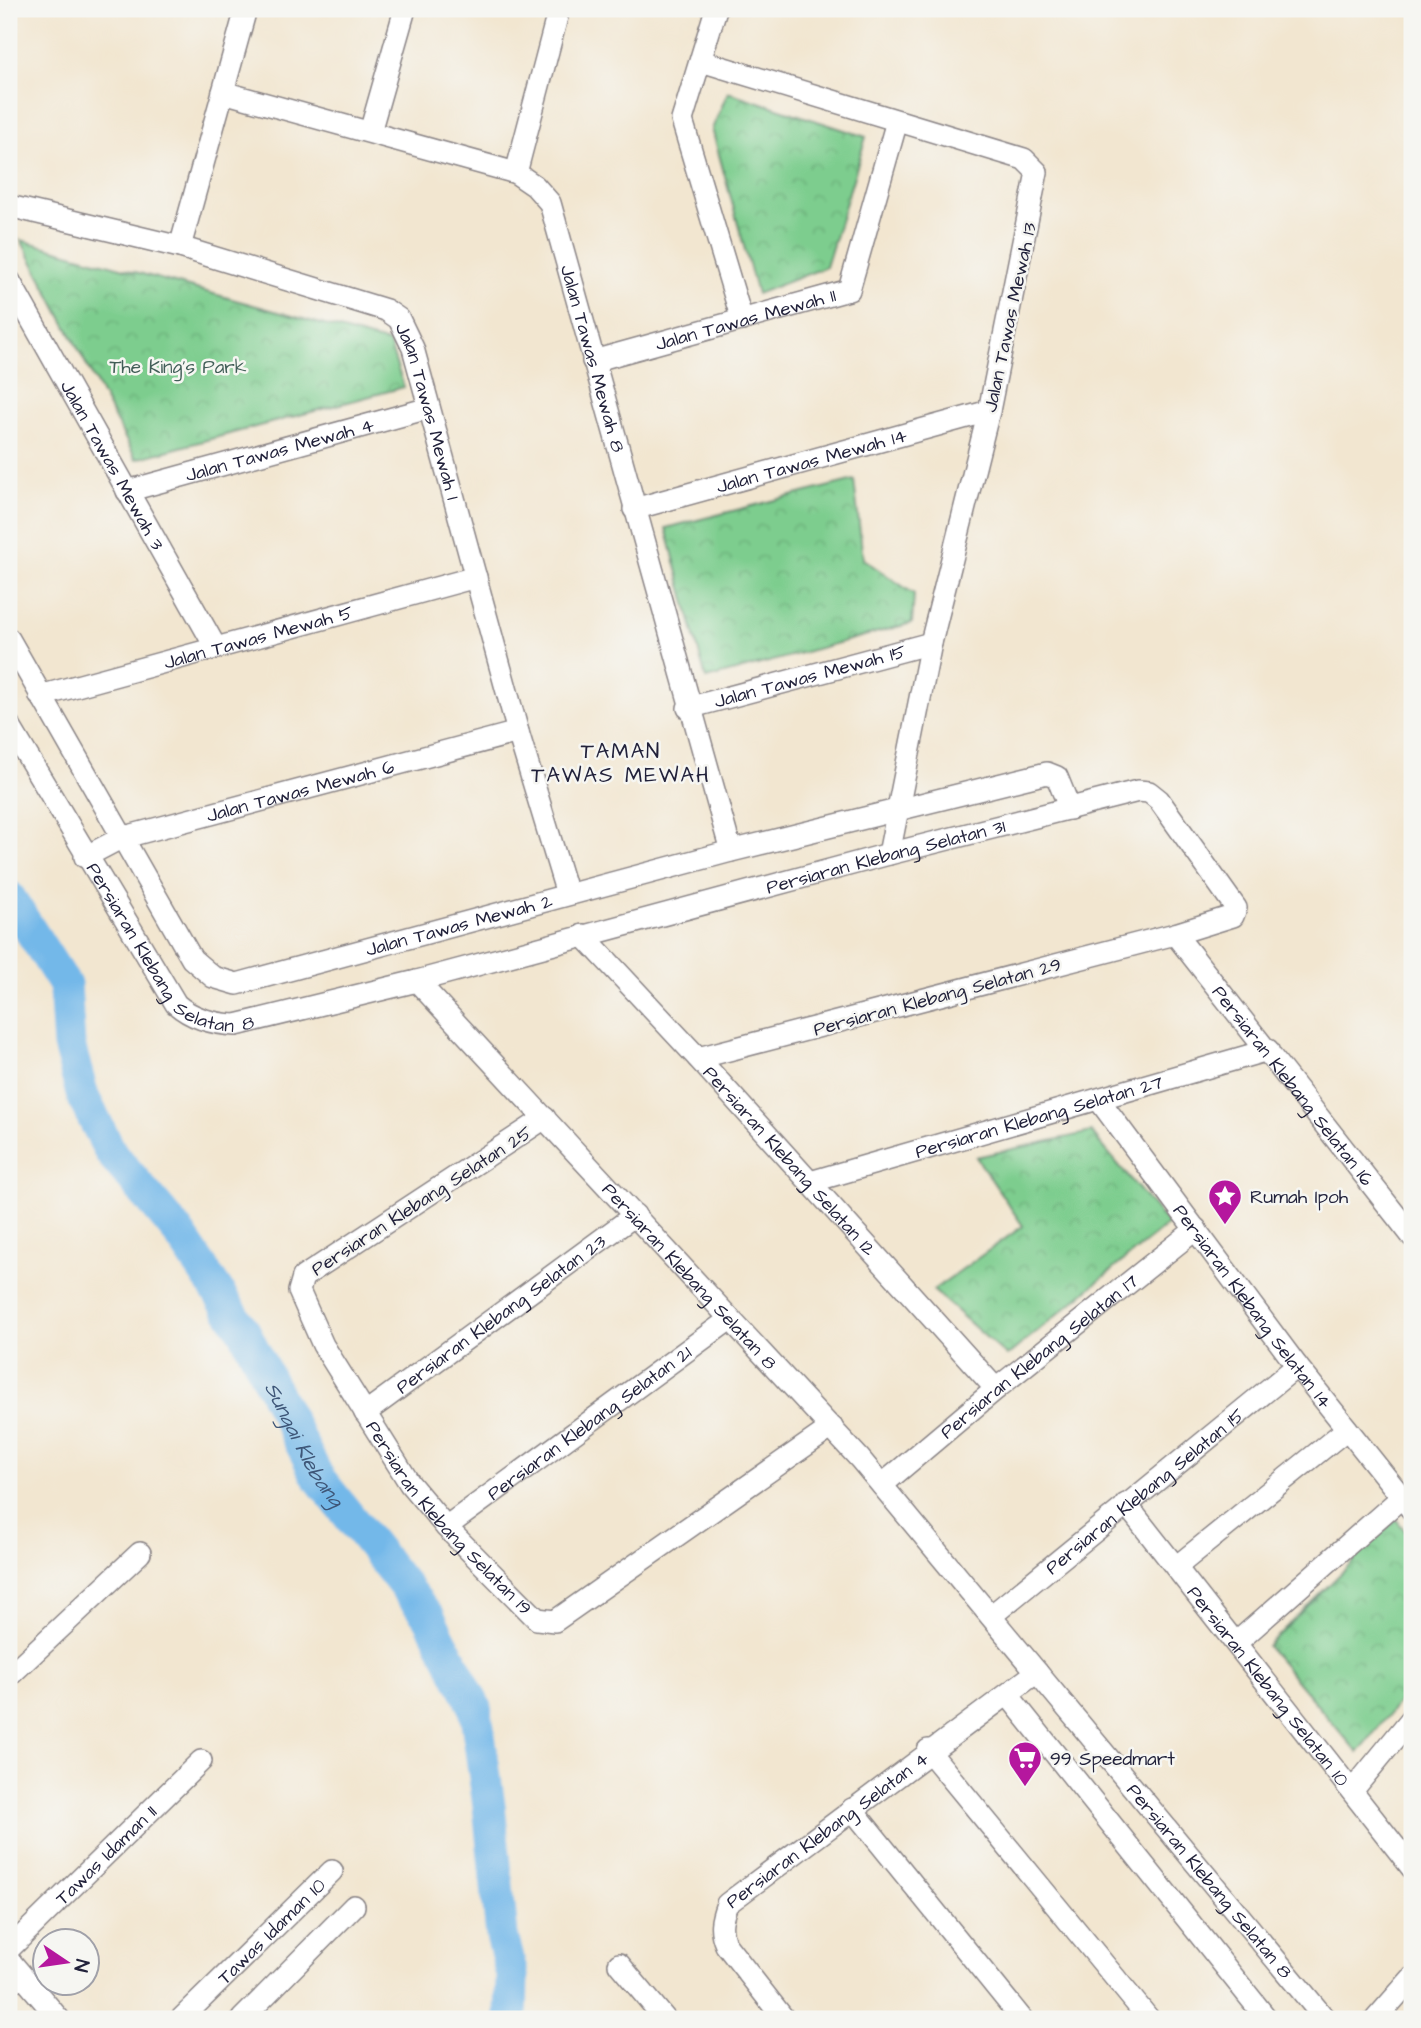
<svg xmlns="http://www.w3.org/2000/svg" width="1421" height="2028" viewBox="0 0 1421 2028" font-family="'Architects Daughter',sans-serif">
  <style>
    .park { fill: url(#park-crowns); stroke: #507864; stroke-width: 2 }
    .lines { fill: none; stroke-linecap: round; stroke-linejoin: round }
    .river { stroke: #73b8e9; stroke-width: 33 }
    .minor-casing { stroke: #8a8486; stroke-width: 24 }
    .minor { stroke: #fff; stroke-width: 21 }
    .labels { text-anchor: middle; stroke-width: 5; stroke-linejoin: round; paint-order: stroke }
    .street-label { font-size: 19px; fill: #22223b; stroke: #f6f6f2 }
    .park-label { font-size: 19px; fill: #425e58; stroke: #f6f6f2 }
    .poi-label { font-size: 19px; fill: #22223b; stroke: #f6f6f2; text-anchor: start }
    .neighbourhood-label { font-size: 21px; letter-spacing: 2px; fill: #22223b; stroke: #f6f6f2 }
    .water-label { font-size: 21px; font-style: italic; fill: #3e5678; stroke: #f6f6f2 }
  </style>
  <defs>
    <pattern id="park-crowns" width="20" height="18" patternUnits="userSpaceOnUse" patternTransform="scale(1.75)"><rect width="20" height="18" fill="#7dcd8e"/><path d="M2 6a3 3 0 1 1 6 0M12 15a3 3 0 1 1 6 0" fill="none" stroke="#6cb07b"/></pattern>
  </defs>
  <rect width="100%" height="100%" fill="#f6f6f2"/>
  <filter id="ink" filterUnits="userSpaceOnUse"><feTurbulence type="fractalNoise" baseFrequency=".0143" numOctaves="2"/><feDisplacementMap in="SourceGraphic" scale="14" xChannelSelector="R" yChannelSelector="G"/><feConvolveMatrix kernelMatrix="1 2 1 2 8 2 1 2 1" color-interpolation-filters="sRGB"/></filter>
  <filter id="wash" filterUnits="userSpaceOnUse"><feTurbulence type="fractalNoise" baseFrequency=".00686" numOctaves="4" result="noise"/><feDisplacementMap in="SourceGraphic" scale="28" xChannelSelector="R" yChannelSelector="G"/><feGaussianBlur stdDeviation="1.57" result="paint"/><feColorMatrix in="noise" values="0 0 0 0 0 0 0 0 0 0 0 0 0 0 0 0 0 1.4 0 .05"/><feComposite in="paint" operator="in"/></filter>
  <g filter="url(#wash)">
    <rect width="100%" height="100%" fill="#f2e6d0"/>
    <g class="park">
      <path d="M 728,92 L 866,137 L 826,267 L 757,294 L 712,129 Z"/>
      <path d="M 21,240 L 389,343 L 404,387 L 136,459 Z"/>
      <path d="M 854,480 L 863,559 L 914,594 L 912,623 L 706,679 L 666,528 Z"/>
      <path d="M 1091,1132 L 1168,1224 L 1007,1356 L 933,1290 L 1023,1226 L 976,1157 Z"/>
      <path d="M 1396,1519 L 1412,1540 L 1412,1686 L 1358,1753 L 1267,1646 Z"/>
    </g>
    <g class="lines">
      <path class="river" id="s1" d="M 9,897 L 65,985 L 69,1045 L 83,1097 L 111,1153 L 178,1232 L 244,1331 L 318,1477 L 429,1617 L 475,1707 L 489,1806 L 502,1936 L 512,1975 L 511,2019"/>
    </g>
  </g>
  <g filter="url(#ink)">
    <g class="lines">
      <g class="minor-casing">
        <g id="minor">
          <path d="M 716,9 L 682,120 L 742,320"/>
          <path d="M 701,61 L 1024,159 L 1037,172 L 989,411 L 931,643 L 889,854"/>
          <path id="s2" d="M 223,92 L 516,173 L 535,186 L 550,203 L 731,851"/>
          <path d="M 370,132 L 405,9"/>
          <path d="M 516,173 L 559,9"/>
          <path id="s3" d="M 9,206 L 180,247 L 386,310 L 399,319 L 413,348 L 518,732 L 567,894"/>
          <path d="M 180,247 L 246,9"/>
          <path id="s4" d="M 9,280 L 216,648"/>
          <path id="s5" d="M 593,361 L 849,290 L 897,121"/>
          <path id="s6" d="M 127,491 L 429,408"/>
          <path id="s7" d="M 634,509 L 989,411"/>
          <path id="s8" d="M 9,639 L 192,959 L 213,977 L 237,984 L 731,851 L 1047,773 L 1057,777 L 1070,809"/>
          <path id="s9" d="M 40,696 L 476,577"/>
          <path id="s10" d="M 688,708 L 931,643"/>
          <path id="s11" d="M 9,725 L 176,1004 C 193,1019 214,1024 236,1025 L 417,981 L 860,1459 L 1325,2019"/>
          <path id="s12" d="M 85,857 L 121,838 L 518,732"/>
          <path id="s13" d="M 1175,934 L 1412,1236"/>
          <path id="s14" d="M 583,935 L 698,1058 L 996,1389"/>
          <path id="s15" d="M 417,981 L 889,854 L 1138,791 L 1149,792 L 1159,800 L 1236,908 L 1233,916 L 1175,934 L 698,1058"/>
          <path id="s16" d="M 1099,1100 L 1297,1366 L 1412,1510"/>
          <path id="s17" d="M 545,1118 L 303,1277 L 299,1291 L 323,1345 L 410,1484 L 446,1527 L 537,1619 L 555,1621 L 832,1427"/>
          <path id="s18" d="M 810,1182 L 1268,1050"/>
          <path id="s19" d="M 365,1413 L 635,1215"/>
          <path id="s20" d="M 882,1485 L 996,1389 L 1196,1229"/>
          <path id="s21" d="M 1126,1504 L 1412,1868"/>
          <path id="s22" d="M 446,1527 L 730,1319"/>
          <path d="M 1176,1567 L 1347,1429"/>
          <path id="s23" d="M 991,1616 L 1297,1366"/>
          <path d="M 1236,1643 L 1402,1497"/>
          <path d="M 9,1676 L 140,1553"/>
          <path d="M 1008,1695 L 1267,2019"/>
          <path d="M 928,1750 L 1149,2019"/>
          <path d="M 1352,1791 L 1412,1718"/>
          <path d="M 852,1809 L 1022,2019"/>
          <path id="s24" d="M 9,1949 L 201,1761"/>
          <path d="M 9,1960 L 59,2019"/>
          <path d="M 619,1964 L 665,2019"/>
          <path id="s25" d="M 181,2019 L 332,1871"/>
          <path d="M 242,2019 L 354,1906"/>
          <path id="s26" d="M 784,2019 L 726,1945 C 719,1929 721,1920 727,1904 L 1037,1672"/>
          <path d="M 1376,2019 L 1412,1978"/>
        </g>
      </g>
      <use href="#minor" class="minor"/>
    </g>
  </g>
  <defs>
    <g id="sight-pin" transform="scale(1.75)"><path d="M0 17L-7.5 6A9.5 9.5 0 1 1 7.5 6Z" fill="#b5179e" stroke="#f6f6f2"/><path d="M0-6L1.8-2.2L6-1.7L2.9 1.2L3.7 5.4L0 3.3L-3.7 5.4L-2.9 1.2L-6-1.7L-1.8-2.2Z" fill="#fff"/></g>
    <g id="supermarket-pin" transform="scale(1.75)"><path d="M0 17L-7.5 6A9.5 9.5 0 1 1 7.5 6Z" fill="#b5179e" stroke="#f6f6f2"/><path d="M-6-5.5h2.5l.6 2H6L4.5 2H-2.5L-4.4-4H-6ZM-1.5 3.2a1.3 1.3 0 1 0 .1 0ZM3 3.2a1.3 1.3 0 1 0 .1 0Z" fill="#fff"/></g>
  </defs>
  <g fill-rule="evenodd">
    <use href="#sight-pin" x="1225" y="1196"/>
    <use href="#supermarket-pin" x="1025" y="1758"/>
  </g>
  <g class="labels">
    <g class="street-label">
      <text transform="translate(1009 317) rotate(-78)" y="7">Jalan Tawas Mewah 13</text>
      <text dy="7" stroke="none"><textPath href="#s5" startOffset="158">Jalan Tawas Mewah 11</textPath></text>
      <text dy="7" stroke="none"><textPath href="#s2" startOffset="511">Jalan Tawas Mewah 8</textPath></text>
      <text dy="7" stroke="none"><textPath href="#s3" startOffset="504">Jalan Tawas Mewah 1</textPath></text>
      <text dy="7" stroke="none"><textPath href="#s6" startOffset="158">Jalan Tawas Mewah 4</textPath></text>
      <text dy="7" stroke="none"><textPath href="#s7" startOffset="184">Jalan Tawas Mewah 14</textPath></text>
      <text dy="7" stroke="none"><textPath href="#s4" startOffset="212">Jalan Tawas Mewah 3</textPath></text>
      <text dy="7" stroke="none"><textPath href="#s9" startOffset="226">Jalan Tawas Mewah 5</textPath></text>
      <text dy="7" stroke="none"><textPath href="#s10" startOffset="126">Jalan Tawas Mewah 15</textPath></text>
      <text dy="7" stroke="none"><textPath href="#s12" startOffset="226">Jalan Tawas Mewah 6</textPath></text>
      <text dy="7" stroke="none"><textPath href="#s15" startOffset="485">Persiaran Klebang Selatan 31</textPath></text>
      <text dy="7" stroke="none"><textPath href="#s8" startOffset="651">Jalan Tawas Mewah 2</textPath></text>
      <text dy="7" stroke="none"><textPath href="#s11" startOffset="285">Persiaran Klebang Selatan 8</textPath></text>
      <text transform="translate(937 996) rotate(-15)" y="7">Persiaran Klebang Selatan 29</text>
      <text dy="7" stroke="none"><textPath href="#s13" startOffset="192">Persiaran Klebang Selatan 16</textPath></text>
      <text dy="7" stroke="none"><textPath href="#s18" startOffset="238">Persiaran Klebang Selatan 27</textPath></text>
      <text dy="7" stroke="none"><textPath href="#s14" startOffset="306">Persiaran Klebang Selatan 12</textPath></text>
      <text transform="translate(421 1200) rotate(-33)" y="7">Persiaran Klebang Selatan 25</text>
      <text dy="7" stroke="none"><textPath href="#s11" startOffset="978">Persiaran Klebang Selatan 8</textPath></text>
      <text dy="7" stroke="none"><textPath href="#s16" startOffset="257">Persiaran Klebang Selatan 14</textPath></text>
      <text dy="7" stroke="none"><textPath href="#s19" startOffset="168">Persiaran Klebang Selatan 23</textPath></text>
      <text dy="7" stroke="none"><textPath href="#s20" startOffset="203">Persiaran Klebang Selatan 17</textPath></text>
      <text dy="7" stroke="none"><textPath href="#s22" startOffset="177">Persiaran Klebang Selatan 21</textPath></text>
      <text dy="7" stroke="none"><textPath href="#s23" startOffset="198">Persiaran Klebang Selatan 15</textPath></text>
      <text dy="7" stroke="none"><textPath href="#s17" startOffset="578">Persiaran Klebang Selatan 19</textPath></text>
      <text dy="7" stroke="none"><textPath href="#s21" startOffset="231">Persiaran Klebang Selatan 10</textPath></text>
      <text dy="7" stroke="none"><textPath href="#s26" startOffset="261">Persiaran Klebang Selatan 4</textPath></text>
      <text dy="7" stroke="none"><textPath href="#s24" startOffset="135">Tawas Idaman 11</textPath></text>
      <text dy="7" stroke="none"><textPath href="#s11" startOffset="1776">Persiaran Klebang Selatan 8</textPath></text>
      <text dy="7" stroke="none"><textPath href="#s25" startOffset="126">Tawas Idaman 10</textPath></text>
    </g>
    <g class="park-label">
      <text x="178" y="373">The King's Park</text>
    </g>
    <g class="poi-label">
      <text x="1250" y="1203">Rumah Ipoh</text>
      <text x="1050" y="1765">99 Speedmart</text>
    </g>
    <g class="neighbourhood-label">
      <text x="621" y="758">TAMAN<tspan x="621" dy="24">TAWAS MEWAH</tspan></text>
    </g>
    <g class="water-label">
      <text dy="7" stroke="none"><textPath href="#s1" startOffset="632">Sungai Klebang</textPath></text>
    </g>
  </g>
  <rect width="1421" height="2028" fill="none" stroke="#f6f6f2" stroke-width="35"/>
  <g transform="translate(66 1962) rotate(103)"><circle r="33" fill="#f6f6f2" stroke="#a1a1a9" stroke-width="2"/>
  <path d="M0-5L12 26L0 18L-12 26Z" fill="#b5179e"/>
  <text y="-10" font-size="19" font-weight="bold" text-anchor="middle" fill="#22223b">N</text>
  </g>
</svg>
